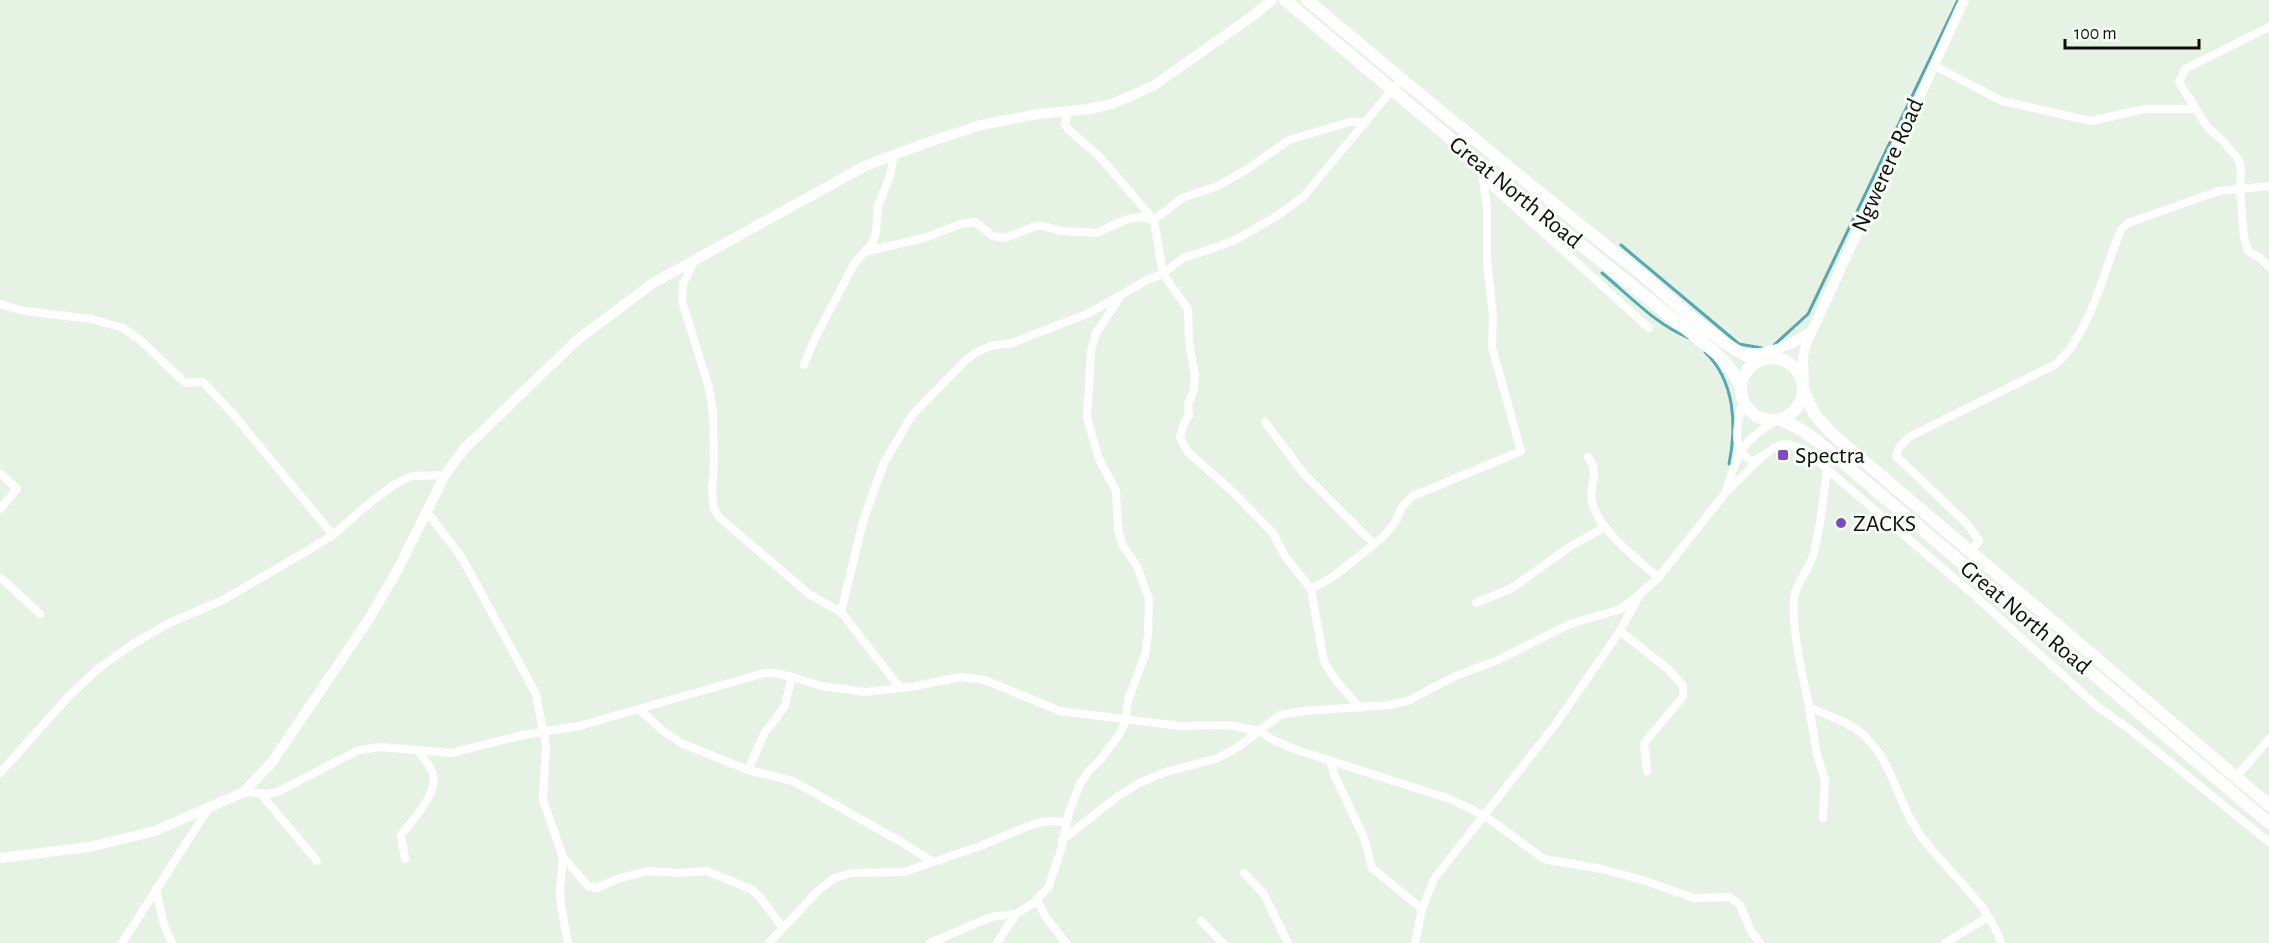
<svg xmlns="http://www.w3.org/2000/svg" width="2269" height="943" viewBox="0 0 2269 943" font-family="'Alegreya Sans',sans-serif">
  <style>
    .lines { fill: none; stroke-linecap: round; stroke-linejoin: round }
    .stream { stroke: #51a9b4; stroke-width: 3 }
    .street { stroke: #fff; stroke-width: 8 }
    .secondary { stroke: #fff; stroke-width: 10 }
    .primary { stroke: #fff; stroke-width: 12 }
    .poi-dot { fill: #7e4ac1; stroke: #f7fff6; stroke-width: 2 }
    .labels { text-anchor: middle; stroke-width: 6; stroke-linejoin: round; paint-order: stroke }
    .street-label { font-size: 24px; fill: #0c100b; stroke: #f7fff6 }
    .poi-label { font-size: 24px; fill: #0c100b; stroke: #f7fff6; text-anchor: start }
  </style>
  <rect width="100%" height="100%" fill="#e6f3e4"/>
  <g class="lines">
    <g class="stream">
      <path d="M 1621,245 L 1739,344 L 1762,348"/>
      <path d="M 1602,273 C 1630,296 1655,324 1689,338"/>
      <path d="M 1774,345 L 1808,314 L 1958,0"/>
      <path d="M 1705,352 C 1735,381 1737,425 1729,464"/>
    </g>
    <g class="street">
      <path d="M 2269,27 L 2185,69 L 2179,82 L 2208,128 L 2222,140 L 2239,160 L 2241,170 L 2240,189 L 2244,237 L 2248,251 L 2260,258 L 2269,267"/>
      <path d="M 1933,65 L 2002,101 L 2091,121 L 2145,109 L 2194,109"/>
      <path d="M 1068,112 L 1065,124 L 1068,129 L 1100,157 L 1154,220 L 1163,274 L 1188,309 L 1189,342 L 1195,375 L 1194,390 L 1188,404 L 1189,415 L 1185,421 L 1180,437 L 1182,442 L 1189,453 L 1234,493 L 1273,533 L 1285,556 L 1311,589 L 1324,662 L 1335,679 L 1360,708"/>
      <path d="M 1483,178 L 1649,328"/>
      <path d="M 864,252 L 924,238 L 961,224 L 975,222 L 993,236 L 1004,238 L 1039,225 L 1061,231 L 1096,233 L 1128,219 L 1141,217 L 1154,220 L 1182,198 L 1218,186 L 1246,170 L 1289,140 L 1350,122 L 1366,122"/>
      <path d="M 694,262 L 683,284 L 682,301 L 709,388 L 713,413 L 714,461 L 712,493 L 714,509 L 719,517 L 809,594 L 841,612 L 900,688"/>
      <path d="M 0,304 L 24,311 L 92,319 L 123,328 L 139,339 L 183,381 L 187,383 L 203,382 L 233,414 L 333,535"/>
      <path d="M 804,365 L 814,340 L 854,264 L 872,244 L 876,233 L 878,206 L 890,176 L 894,155"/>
      <path d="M 1743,399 C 1739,421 1728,447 1752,461 C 1778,453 1772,434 1806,451 L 1975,596 L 2098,707 L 2128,728 L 2269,842"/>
      <path d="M 1265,422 L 1304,474 L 1373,543"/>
      <path d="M 1588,457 C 1601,475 1588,484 1592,502 C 1598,530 1638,559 1658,578"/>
      <path d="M 1827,470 C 1823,498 1821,529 1813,556 C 1808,570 1796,584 1794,598 C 1791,628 1803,676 1809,707 C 1825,715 1845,720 1859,731 C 1889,756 1893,786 1910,818 C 1934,864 1985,894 2001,943"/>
      <path d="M 0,473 L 17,489 L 0,509"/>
      <path d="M 1726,491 C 1738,453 1742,440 1777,420"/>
      <path d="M 427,512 L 462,558 L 536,694 L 546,746 L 543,800 L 563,857 L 560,889 L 561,906 L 568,943"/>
      <path d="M 1969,552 L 1979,541 L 1968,525 L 1896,456 L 1899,448 L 1909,437 L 2056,364 C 2088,336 2103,276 2118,237 L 2122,228 L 2128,223 L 2219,191 L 2269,186"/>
      <path d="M 0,577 L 40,614"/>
      <path d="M 1311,589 L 1334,576 L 1383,537 L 1395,523 L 1402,507 L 1413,496 L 1521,451 L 1492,347 L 1493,315 L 1487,262 L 1487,208 L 1483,178 L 1496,158"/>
      <path d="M 1476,603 L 1512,588 L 1571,546 L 1605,527"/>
      <path d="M 841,612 L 864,518 L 884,463 L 912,415 L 965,361 L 975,353 L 990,346 L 1012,343 L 1089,313 L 1147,280 L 1163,274 L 1183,258 L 1217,247 L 1239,238 L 1277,216 L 1303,197 L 1401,79"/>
      <path d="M 1620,631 L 1668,669 L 1683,686 L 1683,697 L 1644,743 L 1647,771"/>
      <path d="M 1809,707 L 1817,755 L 1825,780 L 1823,818"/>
      <path d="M 640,710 L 663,731 L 683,744 L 748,770 L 793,781 L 903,843 L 933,862"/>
      <path d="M 1330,760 L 1334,774 L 1364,838 L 1372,868 L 1422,909"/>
      <path d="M 748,770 L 765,732 L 775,720 L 785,705 L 792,677"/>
      <path d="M 0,773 L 69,696 L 99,668 L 133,644 L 169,623 L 221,601 L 312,548 L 333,535 L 367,505 L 395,484 L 412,476 L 445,475"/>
      <path d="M 2236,777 L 2269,739"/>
      <path d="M 244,792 L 267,794 L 277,792 L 359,750 L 381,747 L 451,753 L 523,735 L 579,726 L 764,673 L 775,673 L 792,677 L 822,686 L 865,692 L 910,687 L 961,677 L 985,680 L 1060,711 L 1180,726 L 1229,725 L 1259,731 L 1275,741 L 1297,750 L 1450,799 L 1485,816 L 1544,859 L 1602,869 L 1646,881 L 1694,898 L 1730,897 L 1740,905 L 1751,931 L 1760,943"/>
      <path d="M 260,793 L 317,861"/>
      <path d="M 1062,840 L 1117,797 L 1139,783 L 1166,772 L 1218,758 L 1238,747 L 1280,715 L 1304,711 L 1389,705 L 1410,700 L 1453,677 L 1498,660 L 1570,624 L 1621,609 L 1640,594"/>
      <path d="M 563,857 L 588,886 L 597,888 L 620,878 L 649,871 L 678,873 L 706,871 L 751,889 L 759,896 L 782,927"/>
      <path d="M 405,859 L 401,835 C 412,821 439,792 433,774 C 430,765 423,758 418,751"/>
      <path d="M 1244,873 L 1263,893 L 1288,943"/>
      <path d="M 156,889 L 164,925 L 172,943"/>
      <path d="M 1037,900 L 1045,916 L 1066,943"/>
      <path d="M 1201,921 L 1223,943"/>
      <path d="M 122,943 L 208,809"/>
      <path d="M 769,943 L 818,891 L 834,878 L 852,873 L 904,872 L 980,846 L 1031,825 L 1047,821 L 1067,822"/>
      <path d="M 930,943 L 991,917 L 1016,914"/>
      <path d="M 997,943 L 1016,914 L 1032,904 L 1048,888 L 1061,850 L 1069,812 L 1080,784 L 1088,772 L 1099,761 L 1119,735 L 1126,720 L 1128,700 L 1145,655 L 1148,635 L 1149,599 L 1137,566 L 1122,544 L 1118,529 L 1116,491 L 1099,459 L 1087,418 L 1091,351 L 1096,333 L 1118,300"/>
      <path d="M 1415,943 L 1422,909 L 1434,879 L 1555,725 L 1620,631 L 1640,594 L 1658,578 L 1726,492 L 1761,458"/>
      <path d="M 1945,943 L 1988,917"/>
    </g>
    <g class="secondary">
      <path d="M 1743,354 C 1770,354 1790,346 1812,331"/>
      <path d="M 1804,386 L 1803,357 L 1806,344 L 1964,0"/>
      <path d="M 0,858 L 89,847 L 155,831 L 244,792 L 272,762 L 367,622 L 397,571 L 445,475 L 464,449 L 577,340 L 653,283 L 865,166 L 923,144 L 981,125 L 1038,114 L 1089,109 L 1112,104 L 1153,86 L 1251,17 L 1272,0"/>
    </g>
    <g class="primary">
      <path d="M 1285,0 L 1487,169 L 1717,354 L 1732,371 L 1741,388"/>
      <path d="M 1307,0 C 1412,88 1517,175 1624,260 C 1665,291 1711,342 1758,361"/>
      <circle cx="1772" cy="389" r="31"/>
      <path d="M 1804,392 L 1815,415 L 1831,433 L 2269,805"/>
      <path d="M 1779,419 L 1800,429 L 1820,443 L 2269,823"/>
    </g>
  </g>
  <g class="poi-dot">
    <rect x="1777" y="449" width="12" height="12" rx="3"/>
    <circle cx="1841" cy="523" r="6"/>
  </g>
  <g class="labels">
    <g class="street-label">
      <text transform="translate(1887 165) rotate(-66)" y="8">Ngwerere Road</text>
      <text transform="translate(1516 192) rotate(39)" y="8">Great North Road</text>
      <text transform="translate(2026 617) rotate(40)" y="8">Great North Road</text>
    </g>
    <g class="poi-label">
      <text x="1795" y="463">Spectra</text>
      <text x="1853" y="531">ZACKS</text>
    </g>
  </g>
  <path d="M2065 39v9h134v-9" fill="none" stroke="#0c100b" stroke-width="3"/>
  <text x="2074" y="39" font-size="18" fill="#0c100b" stroke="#f7fff6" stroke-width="4.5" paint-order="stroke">100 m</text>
</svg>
